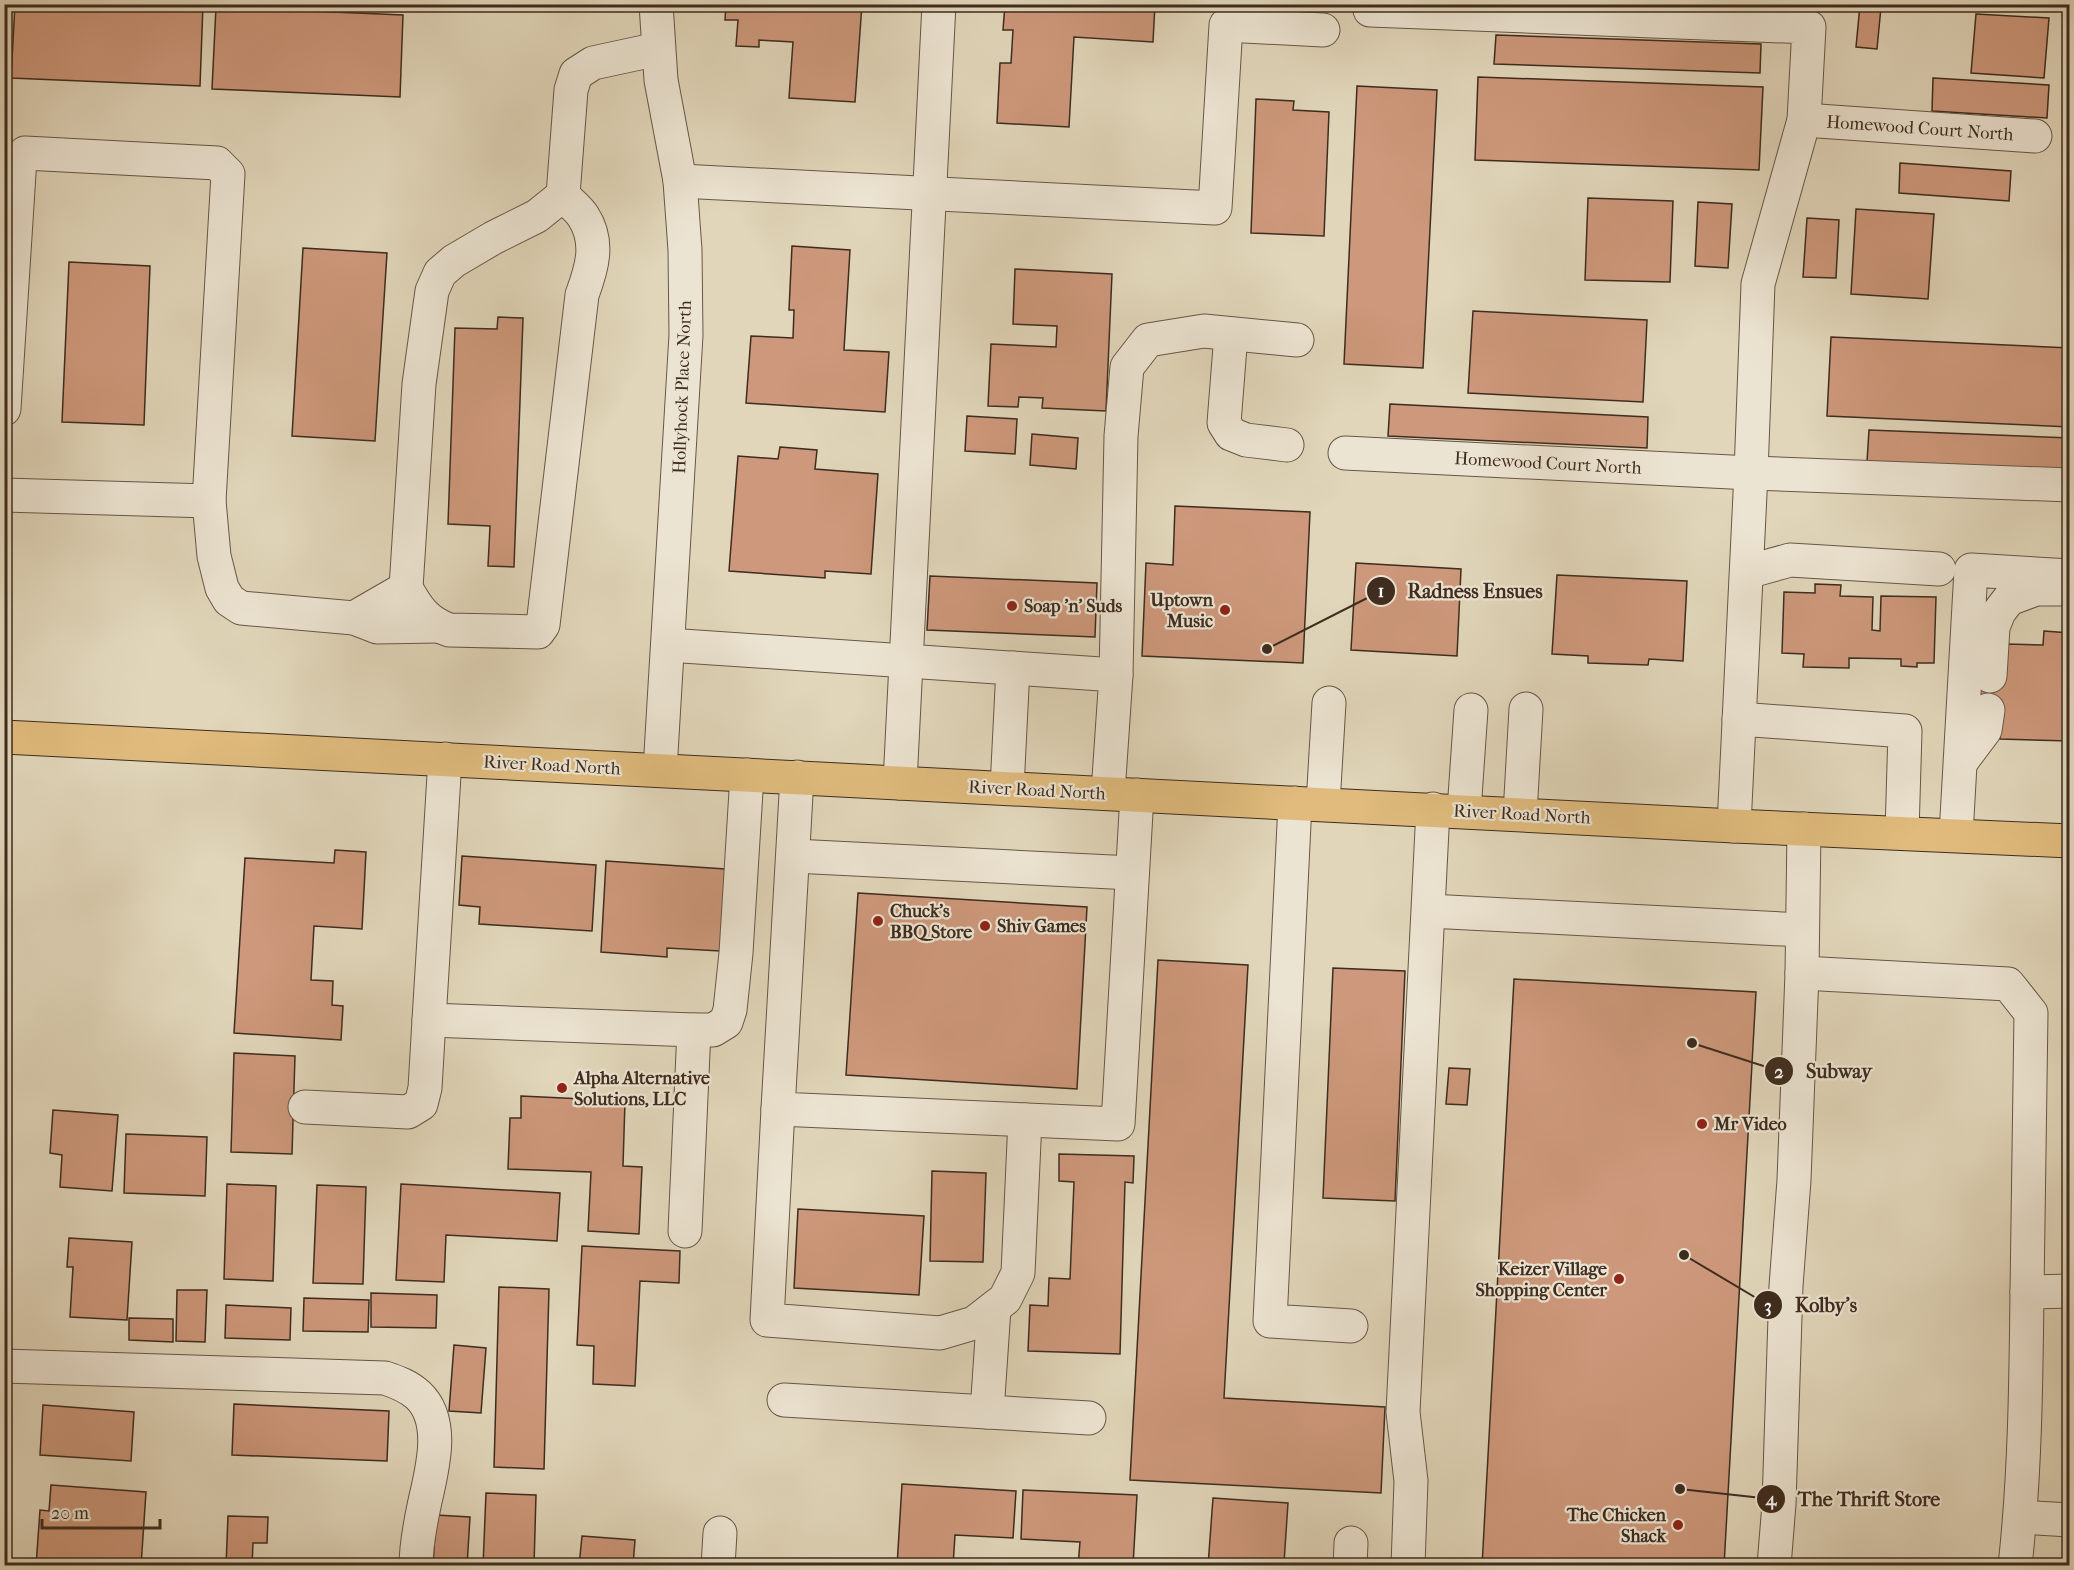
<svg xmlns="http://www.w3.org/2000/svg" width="2074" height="1570" viewBox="0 0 2074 1570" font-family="'IM FELL French Canon',serif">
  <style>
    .building { fill: #cd987b; stroke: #3e2c1f; stroke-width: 1.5 }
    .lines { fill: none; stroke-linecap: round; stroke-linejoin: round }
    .minor-casing { stroke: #675646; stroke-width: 35 }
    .major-casing { stroke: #3e2c1f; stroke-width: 35 }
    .minor { stroke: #ece4d2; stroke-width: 33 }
    .major { stroke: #e0bb7d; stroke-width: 33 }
    .poi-dot { fill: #8f2418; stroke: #ece4d2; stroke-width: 2 }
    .labels { text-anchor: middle; stroke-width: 4.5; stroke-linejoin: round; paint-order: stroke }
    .street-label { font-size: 18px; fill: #3e2c1f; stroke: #ece4d2 }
    .poi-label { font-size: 18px; font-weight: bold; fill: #3e2c1f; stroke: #ece4d2; text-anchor: start }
    .leader { fill: none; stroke: #3e2c1f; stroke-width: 2 }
    .callout-dot { fill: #3e2c1f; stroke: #ece4d2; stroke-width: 2 }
    .mark-label { font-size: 18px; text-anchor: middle; font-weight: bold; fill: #fff }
    .callout-label { font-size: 20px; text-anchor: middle; font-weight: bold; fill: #3e2c1f; stroke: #ece4d2; stroke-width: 4.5; stroke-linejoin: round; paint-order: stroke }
  </style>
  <rect width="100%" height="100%" fill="#e1d6ba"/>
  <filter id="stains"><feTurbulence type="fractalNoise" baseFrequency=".00333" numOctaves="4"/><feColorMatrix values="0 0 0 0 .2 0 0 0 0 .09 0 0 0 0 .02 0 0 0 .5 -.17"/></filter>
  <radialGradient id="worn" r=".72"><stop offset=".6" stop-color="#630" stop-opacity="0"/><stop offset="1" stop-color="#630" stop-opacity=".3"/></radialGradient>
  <g class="building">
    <path d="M 15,4 L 203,4 L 200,86 L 11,78 Z"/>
    <path d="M 726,4 L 862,4 L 855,102 L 789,98 L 793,42 L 759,40 L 759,47 L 736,46 L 738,20 L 725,20 Z"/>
    <path d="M 1005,4 L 1155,4 L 1153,42 L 1074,37 L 1069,127 L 997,123 L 1000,63 L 1011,63 L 1013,30 L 1003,30 Z"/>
    <path d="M 1860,5 L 1881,7 L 1877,49 L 1856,47 Z"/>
    <path d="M 216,7 L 403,15 L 400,97 L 212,89 Z"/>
    <path d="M 1976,14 L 2049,18 L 2044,78 L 1971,73 Z"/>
    <path d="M 1496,35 L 1761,44 L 1760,73 L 1494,64 Z"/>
    <path d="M 1478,77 L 1763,87 L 1759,170 L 1475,160 Z"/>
    <path d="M 1933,78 L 2049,85 L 2047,118 L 1932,111 Z"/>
    <path d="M 1357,86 L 1437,90 L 1423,368 L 1344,364 Z"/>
    <path d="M 1256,99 L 1294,101 L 1293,110 L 1329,112 L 1324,236 L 1251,233 Z"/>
    <path d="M 1900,163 L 2011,171 L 2009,201 L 1899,193 Z"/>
    <path d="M 1588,198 L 1673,201 L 1670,282 L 1585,280 Z"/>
    <path d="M 1698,202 L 1732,204 L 1728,268 L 1695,266 Z"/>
    <path d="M 1856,209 L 1934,214 L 1928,299 L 1851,294 Z"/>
    <path d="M 1807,218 L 1839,220 L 1836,278 L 1803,277 Z"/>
    <path d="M 792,246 L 850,250 L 844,350 L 889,352 L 885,412 L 746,403 L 751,336 L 793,338 L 794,310 L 789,310 Z"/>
    <path d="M 303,248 L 387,253 L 375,441 L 292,436 Z"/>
    <path d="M 69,262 L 150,266 L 144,425 L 62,422 Z"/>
    <path d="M 1015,269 L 1112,274 L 1106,411 L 1042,408 L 1043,398 L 1019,397 L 1018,407 L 988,406 L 991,344 L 1056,347 L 1057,326 L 1013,324 Z"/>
    <path d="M 1473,311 L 1647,320 L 1643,402 L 1468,393 Z"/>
    <path d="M 498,317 L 523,318 L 514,567 L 488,566 L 490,526 L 448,524 L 455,328 L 497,329 Z"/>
    <path d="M 1831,337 L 2070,348 L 2070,427 L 1827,416 Z"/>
    <path d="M 1390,404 L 1648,417 L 1647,448 L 1388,436 Z"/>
    <path d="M 967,416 L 1017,419 L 1015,454 L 965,451 Z"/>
    <path d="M 1869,430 L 2070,438 L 2070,470 L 1867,462 Z"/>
    <path d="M 1032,434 L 1078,438 L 1076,469 L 1030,465 Z"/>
    <path d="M 780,447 L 817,450 L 815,469 L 878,474 L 871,574 L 825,571 L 825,578 L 729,571 L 738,456 L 778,459 Z"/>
    <path d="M 1175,506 L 1310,512 L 1303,663 L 1142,656 L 1146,563 L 1173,565 Z"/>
    <path d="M 1356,563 L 1461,569 L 1457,656 L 1351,650 Z"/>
    <path d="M 1557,575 L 1687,581 L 1683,661 L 1649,659 L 1648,665 L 1588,663 L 1588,656 L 1552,654 Z"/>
    <path d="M 930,576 L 1097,583 L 1095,637 L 927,630 Z"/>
    <path d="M 1815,584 L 1841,585 L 1840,596 L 1873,597 L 1872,630 L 1880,631 L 1881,596 L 1936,597 L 1934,663 L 1917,663 L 1917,667 L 1901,666 L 1901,659 L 1849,658 L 1849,668 L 1803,667 L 1804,654 L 1782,653 L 1784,592 L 1815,593 Z"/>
    <path d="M 2044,631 L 2070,633 L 2070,741 L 2000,739 L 2001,710 L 1972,709 L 1973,675 L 2007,644 L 2043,645 Z"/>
    <path d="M 335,850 L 366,852 L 362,929 L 314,926 L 311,980 L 333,981 L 332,1005 L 343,1006 L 341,1040 L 234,1033 L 245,858 L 334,863 Z"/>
    <path d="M 462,856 L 596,865 L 592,931 L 479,924 L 480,907 L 459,905 Z"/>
    <path d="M 606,861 L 725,869 L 720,951 L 667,948 L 667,957 L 601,952 Z"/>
    <path d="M 858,893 L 1087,907 L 1077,1089 L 846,1075 Z"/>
    <path d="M 1158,960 L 1248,965 L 1224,1398 L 1385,1407 L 1381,1493 L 1130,1480 Z"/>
    <path d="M 1333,968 L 1405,971 L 1395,1201 L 1323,1198 Z"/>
    <path d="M 1514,979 L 1756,992 L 1724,1566 L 1482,1566 Z"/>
    <path d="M 234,1053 L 295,1056 L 292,1154 L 231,1152 Z"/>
    <path d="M 1449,1068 L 1470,1069 L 1467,1105 L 1446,1104 Z"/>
    <path d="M 521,1096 L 625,1101 L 623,1166 L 642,1167 L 639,1234 L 588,1231 L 591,1172 L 508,1169 L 510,1118 L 521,1118 Z"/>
    <path d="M 53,1110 L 118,1115 L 112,1191 L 60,1187 L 62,1155 L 50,1153 Z"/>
    <path d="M 126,1134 L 207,1137 L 205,1196 L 124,1193 Z"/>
    <path d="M 1059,1154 L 1134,1156 L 1133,1183 L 1125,1182 L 1120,1354 L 1028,1351 L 1030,1305 L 1048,1306 L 1049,1278 L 1070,1279 L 1074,1182 L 1059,1181 Z"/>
    <path d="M 932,1171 L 986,1173 L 983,1262 L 930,1261 Z"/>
    <path d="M 227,1184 L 276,1186 L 273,1281 L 224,1279 Z"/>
    <path d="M 401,1184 L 560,1193 L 557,1241 L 446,1235 L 444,1282 L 396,1280 Z"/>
    <path d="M 317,1185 L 366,1187 L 363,1284 L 313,1283 Z"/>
    <path d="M 798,1209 L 924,1216 L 919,1295 L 794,1288 Z"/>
    <path d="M 69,1238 L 132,1242 L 127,1320 L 70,1317 L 73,1267 L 67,1267 Z"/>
    <path d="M 582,1246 L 680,1251 L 679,1283 L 640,1281 L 635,1386 L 593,1384 L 594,1346 L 577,1345 Z"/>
    <path d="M 499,1287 L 549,1289 L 544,1469 L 494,1467 Z"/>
    <path d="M 177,1290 L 207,1290 L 205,1342 L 176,1341 Z"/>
    <path d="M 371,1293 L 437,1295 L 436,1328 L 371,1327 Z"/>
    <path d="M 304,1298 L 369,1300 L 368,1332 L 303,1331 Z"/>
    <path d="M 226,1305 L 291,1308 L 290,1340 L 225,1338 Z"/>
    <path d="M 129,1318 L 173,1319 L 173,1342 L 129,1340 Z"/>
    <path d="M 454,1345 L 486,1348 L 481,1413 L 449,1411 Z"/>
    <path d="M 234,1404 L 389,1411 L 387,1461 L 232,1455 Z"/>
    <path d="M 43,1405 L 134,1412 L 131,1461 L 40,1455 Z"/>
    <path d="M 902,1484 L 1016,1491 L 1013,1538 L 955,1535 L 953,1566 L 897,1566 Z"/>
    <path d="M 51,1485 L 146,1492 L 141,1566 L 36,1566 L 40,1510 L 49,1511 Z"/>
    <path d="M 1023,1490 L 1137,1495 L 1133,1566 L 1078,1566 L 1080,1542 L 1021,1539 Z"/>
    <path d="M 486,1493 L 536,1495 L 534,1566 L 483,1566 Z"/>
    <path d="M 1213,1498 L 1288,1503 L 1284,1563 L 1261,1561 L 1261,1566 L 1208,1566 Z"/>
    <path d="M 436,1515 L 470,1517 L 467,1566 L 433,1566 Z"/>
    <path d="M 228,1516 L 268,1517 L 267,1543 L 253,1543 L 252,1566 L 226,1566 Z"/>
    <path d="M 582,1536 L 635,1540 L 633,1566 L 579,1566 Z"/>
  </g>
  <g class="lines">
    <g class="minor-casing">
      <g id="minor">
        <path d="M 656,4 L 661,80 L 680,181 L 685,250 L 686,335 L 660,770"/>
        <path d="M 1370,10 L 1809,27 L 1804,120 L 1758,284 L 1751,473 L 1734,826"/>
        <path d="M 1804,120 L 2035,136"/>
        <path d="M 680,181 L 1215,208 L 1226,25 L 1323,30"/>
        <path d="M 563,195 C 569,202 578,208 583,216 C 600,242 592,268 582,295 L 543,625 L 538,632 L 449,630 C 426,622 417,608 406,588 L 419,384 L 432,291 L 440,273 L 454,261 L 493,238 L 537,216 L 563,195 L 571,90 L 576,74 L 593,63 L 658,49"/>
        <path d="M 1231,334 L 1224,423 L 1231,434 L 1246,440 L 1287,445"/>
        <path d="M 4,409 L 20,158 L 25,153 L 217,163 L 228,174 L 209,501 L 214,556 L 222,588 L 229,600 L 241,608 L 354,618 L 377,627 L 437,626"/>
        <path d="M 1345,453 L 1751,473 L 2070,485"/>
        <path d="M 4,495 L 209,501"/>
        <path d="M 1747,572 L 1790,560 L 1939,569"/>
        <path d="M 354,618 L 406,588"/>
        <path d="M 668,645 L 1116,675 L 1108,793"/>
        <path d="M 1116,675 L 1121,436 L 1127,367 L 1148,340 L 1204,331 L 1297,340"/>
        <path d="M 1990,676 L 1993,627 L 1999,612 L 2009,599 L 2036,589 L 2060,589"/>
        <path d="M 1739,719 L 1905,731 L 1902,833"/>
        <path d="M 445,759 L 429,1020 L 694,1030 L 713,1030 L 726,1022 L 730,1010 L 736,953 L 747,775"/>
        <path d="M 1961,762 L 1985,730 L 1988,710"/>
        <path d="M 797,777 L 778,1109 L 1118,1124 L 1137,795"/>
        <path d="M 900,783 L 939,4"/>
        <path d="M 1007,788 L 1013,668"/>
        <path d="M 1295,803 L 1270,1321 L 1351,1326"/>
        <path d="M 1323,804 L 1329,703"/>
        <path d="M 1464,811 L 1471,710"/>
        <path d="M 1520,814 L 1526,709"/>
        <path d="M 1956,835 L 1971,570 L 2070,576"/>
        <path d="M 794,856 L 1132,873"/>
        <path d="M 1429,911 L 1802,930"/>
        <path d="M 1802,973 L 2008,984 L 2031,1013 L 2027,1292"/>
        <path d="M 305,1107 L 408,1112 L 421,1104 L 425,1088 L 429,1020"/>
        <path d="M 778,1109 L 767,1320 L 940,1333 L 974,1323 L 1005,1299 L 1018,1273 L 1025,1120"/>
        <path d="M 685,1231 L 694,1030"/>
        <path d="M 4,1366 L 385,1378 C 397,1382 408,1386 418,1395 C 447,1422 431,1473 424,1506 C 420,1525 416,1546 416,1566"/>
        <path d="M 784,1400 L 987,1412 L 994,1308"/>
        <path d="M 987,1412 L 1089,1418"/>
        <path d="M 2020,1517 L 2070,1520"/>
        <path d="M 718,1566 L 720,1533"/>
        <path d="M 1350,1566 L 1351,1543"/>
        <path d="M 1408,1566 L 1411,1481 L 1403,1412 L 1433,809"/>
        <path d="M 1774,1566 L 1779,1504 L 1786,1286 L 1794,1180 L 1802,973 L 1804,829"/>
        <path d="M 2015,1566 C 2025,1475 2026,1384 2027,1292 L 2070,1291"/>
      </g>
    </g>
    <g class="major-casing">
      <path id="major" d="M 4,737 L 1734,826 L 2070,841"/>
    </g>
    <use href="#minor" class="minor"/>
    <use href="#major" class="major"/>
  </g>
  <g class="poi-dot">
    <circle cx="1012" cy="606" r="6"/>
    <circle cx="1225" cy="610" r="6"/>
    <circle cx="878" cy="921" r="6"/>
    <circle cx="985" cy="926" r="6"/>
    <circle cx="562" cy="1088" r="6"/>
    <circle cx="1702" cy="1124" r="6"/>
    <circle cx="1619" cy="1279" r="6"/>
    <circle cx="1678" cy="1525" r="6"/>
  </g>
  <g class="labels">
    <g class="street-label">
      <text transform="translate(1920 128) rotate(4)" y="6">Homewood Court North</text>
      <text transform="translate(682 387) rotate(-88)" y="6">Hollyhock Place North</text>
      <text transform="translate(1548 463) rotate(3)" y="6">Homewood Court North</text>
      <text transform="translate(552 765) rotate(3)" y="6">River Road North</text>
      <text transform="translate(1037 790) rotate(3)" y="6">River Road North</text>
      <text transform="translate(1522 814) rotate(3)" y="6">River Road North</text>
    </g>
    <g class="poi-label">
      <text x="1213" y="606" text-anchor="end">Uptown<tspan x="1213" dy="21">Music</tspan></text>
      <text x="1024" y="612">Soap 'n' Suds</text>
      <text x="890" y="917">Chuck's<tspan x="890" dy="21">BBQ Store</tspan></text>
      <text x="997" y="932">Shiv Games</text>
      <text x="574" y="1084">Alpha Alternative<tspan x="574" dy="21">Solutions, LLC</tspan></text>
      <text x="1714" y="1130">Mr Video</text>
      <text x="1607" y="1275" text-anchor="end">Keizer Village<tspan x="1607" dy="21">Shopping Center</tspan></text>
      <text x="1666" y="1521" text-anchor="end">The Chicken<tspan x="1666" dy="21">Shack</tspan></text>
    </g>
  </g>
  <path class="leader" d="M1267 649L1381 591M1692 1043L1779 1071M1684 1255L1768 1305M1680 1489L1771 1499"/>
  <g class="callout-dot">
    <circle cx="1267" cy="649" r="6"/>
    <circle cx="1692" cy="1043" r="6"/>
    <circle cx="1684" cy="1255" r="6"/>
    <circle cx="1680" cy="1489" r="6"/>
    <circle cx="1381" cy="591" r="15"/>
    <circle cx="1779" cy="1071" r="15"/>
    <circle cx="1768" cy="1305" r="15"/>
    <circle cx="1771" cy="1499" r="15"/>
  </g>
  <g class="mark-label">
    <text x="1381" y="597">1</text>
    <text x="1779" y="1078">2</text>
    <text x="1768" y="1312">3</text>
    <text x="1771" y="1505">4</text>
  </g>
  <g class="callout-label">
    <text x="1475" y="598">Radness Ensues</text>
    <text x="1839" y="1078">Subway</text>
    <text x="1826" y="1312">Kolby's</text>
    <text x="1869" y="1506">The Thrift Store</text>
  </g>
  <rect width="2074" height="1570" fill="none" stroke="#e1d6ba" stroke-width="24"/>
  <rect x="6" y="6" width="2062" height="1558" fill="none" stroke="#3e2c1f" stroke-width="3"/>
  <rect x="12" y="12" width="2050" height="1546" fill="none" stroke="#3e2c1f" stroke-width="1.5"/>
  <path d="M42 1519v9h118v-9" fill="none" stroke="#3e2c1f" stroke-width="3"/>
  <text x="51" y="1519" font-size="18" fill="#3e2c1f" stroke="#ece4d2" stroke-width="4.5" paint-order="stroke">20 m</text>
  <rect width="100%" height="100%" filter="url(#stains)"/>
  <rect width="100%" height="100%" fill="url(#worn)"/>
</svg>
